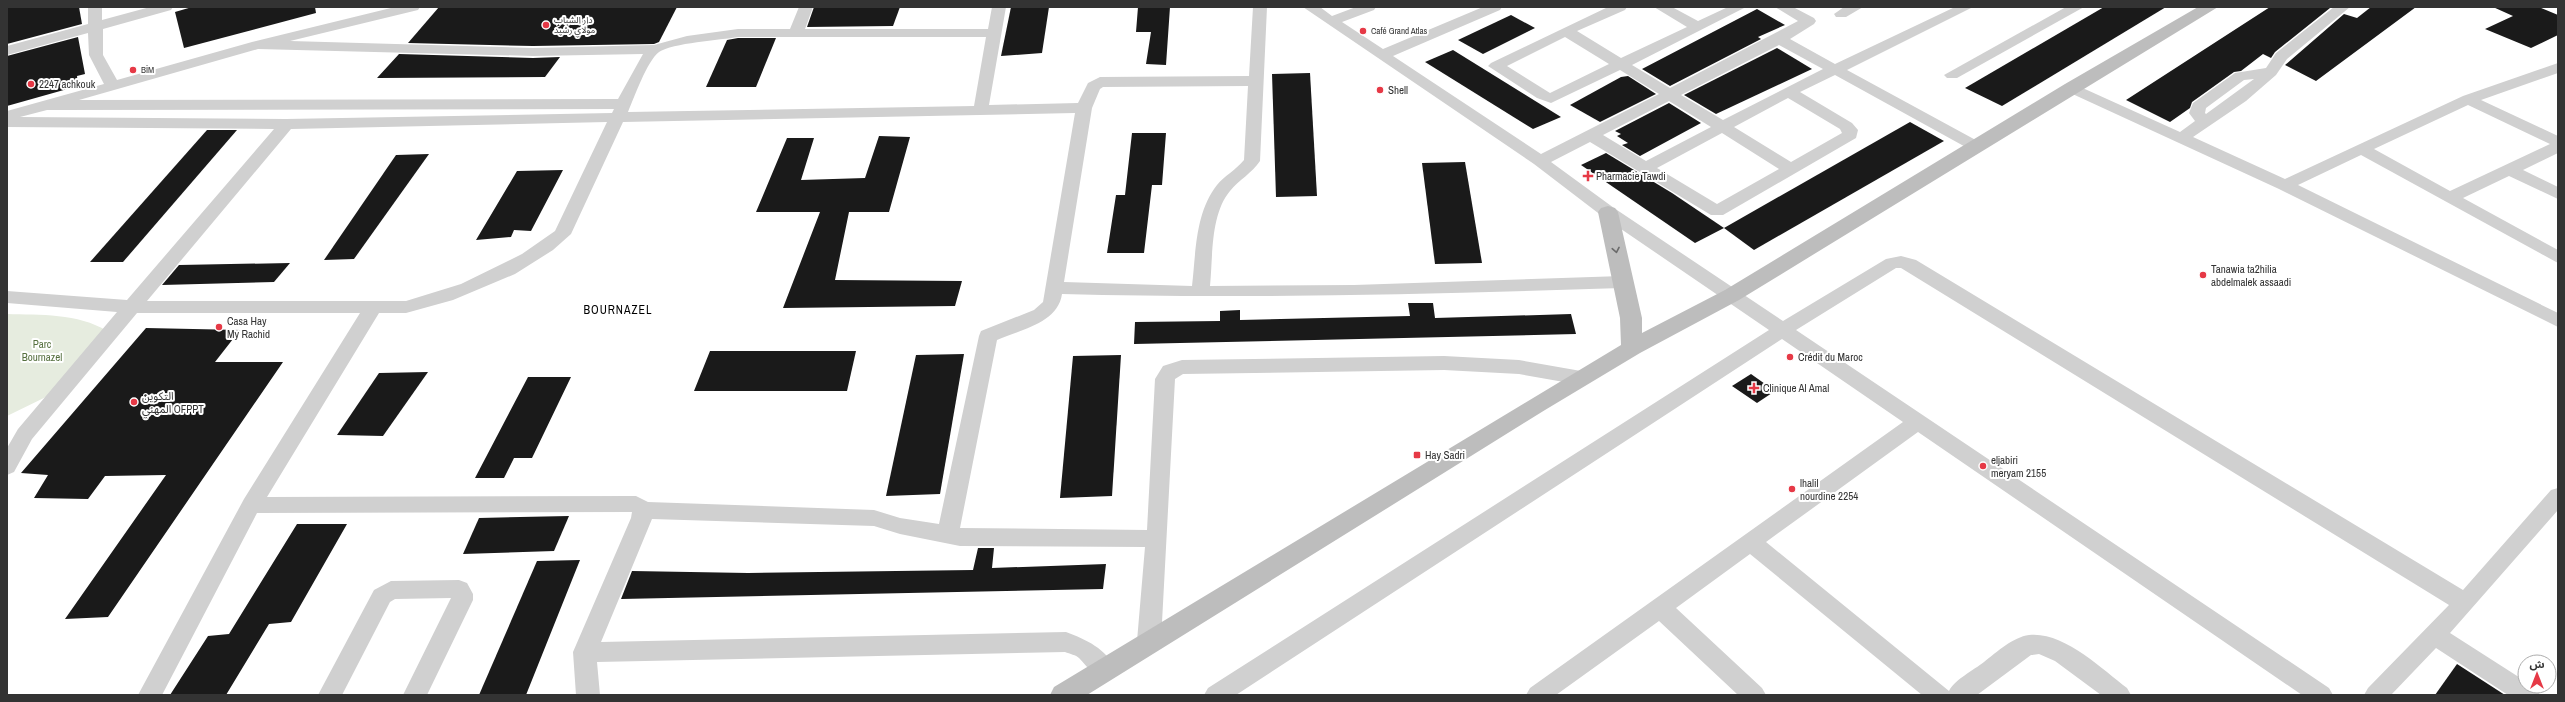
<svg xmlns="http://www.w3.org/2000/svg" width="2565" height="702" viewBox="0 0 2565 702" font-family="'Archivo Narrow','Noto Sans Arabic',sans-serif">
  <style>
    .green { fill: #e6ecdf }
    .building { fill: #1a1a1a }
    .lines { fill: none; stroke-linecap: round; stroke-linejoin: round }
    .street { fill: #d0d0d0; fill-rule: evenodd }
    .secondary { fill: #bdbdbd; fill-rule: evenodd }
    .oneway { stroke: #6a6a6a }
    .poi-dot { fill: #e63946; stroke: #fff; stroke-width: 1.5 }
    .labels { text-anchor: middle; stroke-width: 4; stroke-linejoin: round; paint-order: stroke }
    .far-poi-label { font-size: 9px; fill: #333; stroke: #fff; text-anchor: start }
    .poi-label { font-size: 11px; fill: #333; stroke: #fff; text-anchor: start }
    .park-label { font-size: 11px; fill: #56703f; stroke: #fff }
    .neighbourhood-label { font-size: 12px; letter-spacing: 1px; fill: #000; stroke: #fff }
  </style>
  <rect width="100%" height="100%" fill="#fff"/>
  <path class="green" d="M 7,314 C 40,315 78,313 107,331 L 50,395 L 7,416 Z"/>
  <g class="building">
    <path d="M 7,7 L 79,7 L 82,24 L 7,44 Z"/>
    <path d="M 192,7 L 315,7 L 316,13 L 184,48 L 175,12 Z"/>
    <path d="M 439,7 L 677,7 L 659,42 L 654,44 L 533,46 L 408,43 Z"/>
    <path d="M 814,7 L 900,7 L 893,26 L 807,27 Z"/>
    <path d="M 1011,7 L 1049,7 L 1042,53 L 1001,56 Z"/>
    <path d="M 1138,7 L 1170,7 L 1166,65 L 1146,64 L 1151,32 L 1136,32 Z"/>
    <path d="M 2104,7 L 2166,7 L 2002,106 L 1965,88 Z"/>
    <path d="M 2270,7 L 2330,8 L 2275,52 L 2271,58 L 2263,54 L 2241,71 L 2234,72 L 2192,102 L 2190,108 L 2170,122 L 2126,100 Z"/>
    <path d="M 2371,7 L 2416,7 L 2316,81 L 2285,65 L 2344,14 L 2357,18 Z"/>
    <path d="M 2493,7 L 2539,7 L 2558,15 L 2558,35 L 2531,48 L 2485,29 L 2513,16 Z"/>
    <path d="M 1757,9 L 1785,25 L 1758,37 L 1761,39 L 1670,86 L 1642,69 Z"/>
    <path d="M 1511,15 L 1535,28 L 1483,54 L 1458,40 Z"/>
    <path d="M 78,37 L 85,74 L 77,76 L 78,86 L 7,106 L 7,56 Z"/>
    <path d="M 738,38 L 776,38 L 756,87 L 706,87 L 727,40 Z"/>
    <path d="M 1777,48 L 1812,69 L 1716,114 L 1684,95 Z"/>
    <path d="M 1453,50 L 1561,117 L 1533,129 L 1425,62 Z"/>
    <path d="M 399,54 L 533,58 L 560,57 L 545,77 L 377,78 Z"/>
    <path d="M 1310,73 L 1317,196 L 1276,197 L 1272,74 Z"/>
    <path d="M 1628,76 L 1656,94 L 1600,122 L 1570,105 L 1621,77 Z"/>
    <path d="M 1669,103 L 1701,123 L 1640,156 L 1622,145 L 1628,143 L 1617,136 L 1621,134 L 1615,131 Z"/>
    <path d="M 1910,122 L 1944,141 L 1754,250 L 1724,228 Z"/>
    <path d="M 207,130 L 237,130 L 123,262 L 90,262 Z"/>
    <path d="M 1132,133 L 1166,133 L 1162,185 L 1152,185 L 1144,253 L 1107,253 L 1116,195 L 1125,195 Z"/>
    <path d="M 879,136 L 910,137 L 889,212 L 849,212 L 835,280 L 962,281 L 955,306 L 783,308 L 820,212 L 756,212 L 787,138 L 814,138 L 801,180 L 865,178 Z"/>
    <path d="M 1606,153 L 1672,193 L 1724,228 L 1695,243 L 1581,165 Z"/>
    <path d="M 429,154 L 354,259 L 324,260 L 396,155 Z"/>
    <path d="M 1465,162 L 1482,263 L 1435,264 L 1422,163 Z"/>
    <path d="M 563,170 L 531,231 L 514,230 L 511,237 L 476,240 L 517,171 Z"/>
    <path d="M 290,263 L 274,282 L 162,285 L 179,265 Z"/>
    <path d="M 1408,303 L 1433,303 L 1435,318 L 1571,314 L 1576,334 L 1134,344 L 1135,322 L 1220,321 L 1220,311 L 1240,310 L 1240,320 L 1410,316 Z"/>
    <path d="M 146,328 L 240,330 L 215,362 L 283,362 L 108,617 L 65,619 L 166,475 L 105,476 L 88,499 L 34,498 L 48,475 L 21,473 Z"/>
    <path d="M 710,351 L 856,351 L 847,391 L 694,391 Z"/>
    <path d="M 964,354 L 940,494 L 886,496 L 916,355 Z"/>
    <path d="M 1121,355 L 1112,496 L 1060,498 L 1073,356 Z"/>
    <path d="M 428,372 L 383,436 L 337,435 L 379,373 Z"/>
    <path d="M 1751,374 L 1775,391 L 1757,403 L 1732,386 Z"/>
    <path d="M 528,377 L 571,377 L 532,458 L 514,458 L 504,478 L 475,478 Z"/>
    <path d="M 569,516 L 554,551 L 463,554 L 479,518 Z"/>
    <path d="M 297,524 L 347,524 L 291,622 L 269,624 L 226,695 L 170,695 L 208,636 L 229,634 Z"/>
    <path d="M 978,548 L 994,548 L 992,568 L 1106,564 L 1103,589 L 621,599 L 632,571 L 748,573 L 973,570 Z"/>
    <path d="M 580,560 L 526,695 L 479,695 L 537,561 Z"/>
    <path d="M 2457,664 L 2505,695 L 2435,695 Z"/>
  </g>
  <g class="lines">
    <g class="street">
      <path d="M 88,7 L 102,7 L 102,20 L 150,7 L 173,7 L 171,10 L 103,29 L 103,55 L 117,80 L 252,42 L 395,7 L 420,7 L 418,10 L 290,41 L 533,48 L 654,45 L 687,36 L 738,29 L 790,29 L 799,7 L 813,7 L 805,29 L 988,29 L 992,7 L 1006,7 L 989,105 L 1078,103 L 1088,83 L 1100,77 L 1249,76 L 1253,7 L 1267,7 L 1260,161 C 1252,173 1239,180 1230,191 C 1210,215 1213,257 1210,286 L 1354,285 L 1622,276 L 1628,278 L 1631,282 L 1628,286 L 1622,288 C 1435,294 1250,299 1062,294 C 1058,323 1020,330 997,340 L 960,528 L 1147,530 L 1155,379 L 1163,366 L 1182,360 L 1444,356 L 1519,360 L 1581,371 L 1588,373 L 1591,378 L 1588,383 L 1581,385 L 1519,374 L 1444,370 L 1183,374 L 1175,379 L 1161,641 L 1157,648 L 1149,651 L 1141,648 L 1137,641 L 1145,547 L 960,546 L 900,534 L 874,526 L 652,519 L 601,642 L 1066,632 C 1087,640 1105,648 1116,669 L 1112,676 C 1096,682 1090,669 1079,658 C 1076,655 1070,654 1065,652 L 597,662 L 600,695 L 576,695 L 573,652 L 631,518 L 632,512 L 257,513 L 162,695 L 138,695 L 244,499 L 360,313 L 137,313 L 32,439 L 14,472 L 7,475 L 7,448 L 18,429 L 117,312 L 7,303 L 7,291 L 127,300 L 274,129 L 7,127 L 7,111 L 104,84 L 89,55 L 88,33 L 7,55 L 7,46 L 88,24 ZM 738,37 L 986,37 L 974,106 L 628,112 C 634,98 647,61 659,52 C 672,43 721,40 738,37 ZM 258,49 L 533,56 L 643,54 L 618,99 L 79,100 ZM 1248,86 L 1244,160 C 1236,170 1224,176 1217,185 C 1195,213 1196,252 1192,286 L 1064,282 L 1092,108 L 1100,89 L 1103,87 ZM 614,109 L 612,113 L 286,119 L 20,117 L 47,110 ZM 1075,113 L 1043,302 L 1034,310 L 981,331 L 979,336 L 939,524 L 900,518 L 874,510 L 648,502 L 636,496 L 267,497 L 379,313 L 406,313 L 453,300 L 515,274 L 553,250 L 571,234 L 623,122 ZM 607,122 L 555,231 L 522,254 L 461,284 L 406,301 L 147,301 L 291,129 Z"/>
      <path d="M 1303,7 L 1320,7 L 1332,16 L 1356,7 L 1376,7 L 1374,10 L 1342,22 L 1383,49 L 1483,7 L 1502,7 L 1500,10 L 1393,56 L 1541,154 L 1659,94 L 1620,70 L 1551,103 L 1537,98 L 1488,66 L 1491,63 L 1608,7 L 1627,7 L 1625,10 L 1577,31 L 1621,58 L 1687,27 L 1654,7 L 1672,7 L 1698,21 L 1728,7 L 1746,7 L 1632,65 L 1670,88 L 1798,21 L 1775,7 L 1793,7 L 1814,18 L 1816,21 L 1814,24 L 1790,39 L 1835,64 L 1955,7 L 1973,7 L 1847,70 L 1983,144 L 1985,147 L 1983,150 L 1971,150 L 1835,75 L 1800,92 L 1852,123 L 1858,130 L 1856,138 L 1723,215 L 1711,215 L 1590,142 L 1551,162 L 1614,208 L 1783,321 L 1886,259 L 1901,256 L 1916,260 L 2463,590 L 2551,490 L 2558,488 L 2558,510 L 2450,633 L 2525,681 L 2525,686 L 2536,688 L 2540,695 L 2508,695 L 2436,648 L 2391,695 L 2364,695 L 2368,688 L 2449,605 L 1901,268 L 1896,268 L 1796,330 L 2329,688 L 2333,695 L 2302,695 L 1918,432 L 1766,542 L 1949,691 C 1954,680 1974,670 1984,662 C 1997,652 2013,637 2029,635 C 2063,631 2102,669 2127,688 L 2131,695 L 2101,695 L 2055,661 L 2039,654 L 2031,655 L 1977,695 L 1922,695 L 1750,554 L 1676,608 L 1762,688 L 1766,695 L 1738,695 L 1659,621 L 1556,695 L 1526,695 L 1530,688 L 1903,422 L 1782,339 L 1236,695 L 1204,695 L 1208,688 L 1769,330 L 1602,216 L 1534,164 ZM 1565,37 L 1609,64 L 1550,93 L 1507,66 ZM 1779,45 L 1823,69 L 1723,120 L 1681,95 ZM 1788,98 L 1840,129 L 1842,133 L 1791,162 L 1734,127 ZM 1669,101 L 1711,127 L 1646,161 L 1603,135 ZM 1722,133 L 1779,169 L 1717,204 L 1657,168 Z"/>
      <path d="M 1844,7 L 1863,7 L 1846,17 L 1836,17 L 1834,14 Z"/>
      <path d="M 2066,7 L 2084,7 L 1957,78 L 1947,78 L 1944,75 Z"/>
      <path d="M 2334,7 L 2350,7 L 2287,59 L 2276,75 L 2246,101 L 2193,137 L 2285,179 L 2463,96 L 2558,63 L 2558,73 L 2481,100 L 2558,136 L 2558,153 L 2523,170 L 2558,187 L 2558,199 L 2509,176 L 2463,198 L 2558,250 L 2558,263 L 2361,155 L 2298,185 L 2558,313 L 2558,327 L 2279,189 L 2066,91 L 2063,88 L 2066,85 L 2076,85 L 2180,132 L 2195,121 L 2189,113 L 2193,103 L 2235,73 L 2266,68 L 2276,53 ZM 2254,79 L 2206,114 L 2205,113 L 2206,108 L 2244,80 ZM 2468,105 L 2550,144 L 2450,191 L 2374,149 Z"/>
      <path d="M 459,580 L 467,583 L 473,594 L 473,600 L 427,695 L 403,695 L 451,598 L 395,599 L 390,602 L 342,695 L 318,695 L 374,590 L 391,581 Z"/>
    </g>
    <path class="secondary" d="M 2198,7 L 2218,7 L 1739,300 L 1640,353 L 1545,410 L 1087,695 L 1050,695 L 1054,687 L 1621,345 L 1620,318 L 1598,212 L 1601,208 L 1608,206 L 1615,208 L 1618,212 L 1642,318 L 1642,333 L 1725,290 L 2065,84 Z"/>
  </g>
  <defs><path id="oneway-chevron" d="M-2-3.5L2.5 0L-2 3.5" fill="none" stroke-width="1.6" stroke-linecap="round" stroke-linejoin="round"/></defs>
  <use class="oneway" href="#oneway-chevron" transform="translate(1616 250) rotate(79)"/>
  <g class="poi-dot">
    <circle cx="546" cy="25" r="4"/>
    <circle cx="1363" cy="31" r="4"/>
    <circle cx="133" cy="70" r="4"/>
    <circle cx="31" cy="84" r="4"/>
    <circle cx="1380" cy="90" r="4"/>
    <path d="M1586 170h4v4h4v4h-4v4h-4v-4h-4v-4h4z"/>
    <circle cx="2203" cy="275" r="4"/>
    <circle cx="219" cy="327" r="4"/>
    <circle cx="1790" cy="357" r="4"/>
    <path d="M1752 382h4v4h4v4h-4v4h-4v-4h-4v-4h4z"/>
    <circle cx="134" cy="402" r="4"/>
    <rect x="1413" y="451" width="8" height="8" rx="2"/>
    <circle cx="1983" cy="466" r="4"/>
    <circle cx="1792" cy="489" r="4"/>
  </g>
  <g class="labels">
    <g class="far-poi-label">
      <text x="554" y="23">دار الشباب<tspan x="554" dy="10">مولاي رشيد</tspan></text>
      <text x="1371" y="34">Café Grand Atlas</text>
      <text x="141" y="73">BİM</text>
    </g>
    <g class="poi-label">
      <text x="39" y="88">2247 achkouk</text>
      <text x="1388" y="94">Shell</text>
      <text x="1596" y="180">Pharmacie Tawdi</text>
      <text x="2211" y="273">Tanawia ta2hilia<tspan x="2211" dy="13">abdelmalek assaadi</tspan></text>
      <text x="227" y="325">Casa Hay<tspan x="227" dy="13">My Rachid</tspan></text>
      <text x="1798" y="361">Crédit du Maroc</text>
      <text x="1763" y="392">Clinique Al Amal</text>
      <text x="142" y="400">التكوين<tspan x="142" dy="13">المهني OFPPT</tspan></text>
      <text x="1425" y="459">Hay Sadri</text>
      <text x="1991" y="464">eljabiri<tspan x="1991" dy="13">meryam 2155</tspan></text>
      <text x="1800" y="487">lhalil<tspan x="1800" dy="13">nourdine 2254</tspan></text>
    </g>
    <g class="park-label">
      <text x="42" y="348">Parc<tspan x="42" dy="13">Bournazel</tspan></text>
    </g>
    <g class="neighbourhood-label">
      <text x="618" y="314">BOURNAZEL</text>
    </g>
  </g>
  <rect width="2565" height="702" fill="none" stroke="#333333" stroke-width="16"/>
  <g transform="translate(2537 674)"><circle r="19" fill="#ffffff" stroke="#adadad"/>
  <path d="M0-3L7 15L0 10L-7 15Z" fill="#e63946"/>
  <text y="-6" font-size="11" font-weight="bold" text-anchor="middle" fill="#333333">ش</text>
  </g>
</svg>
